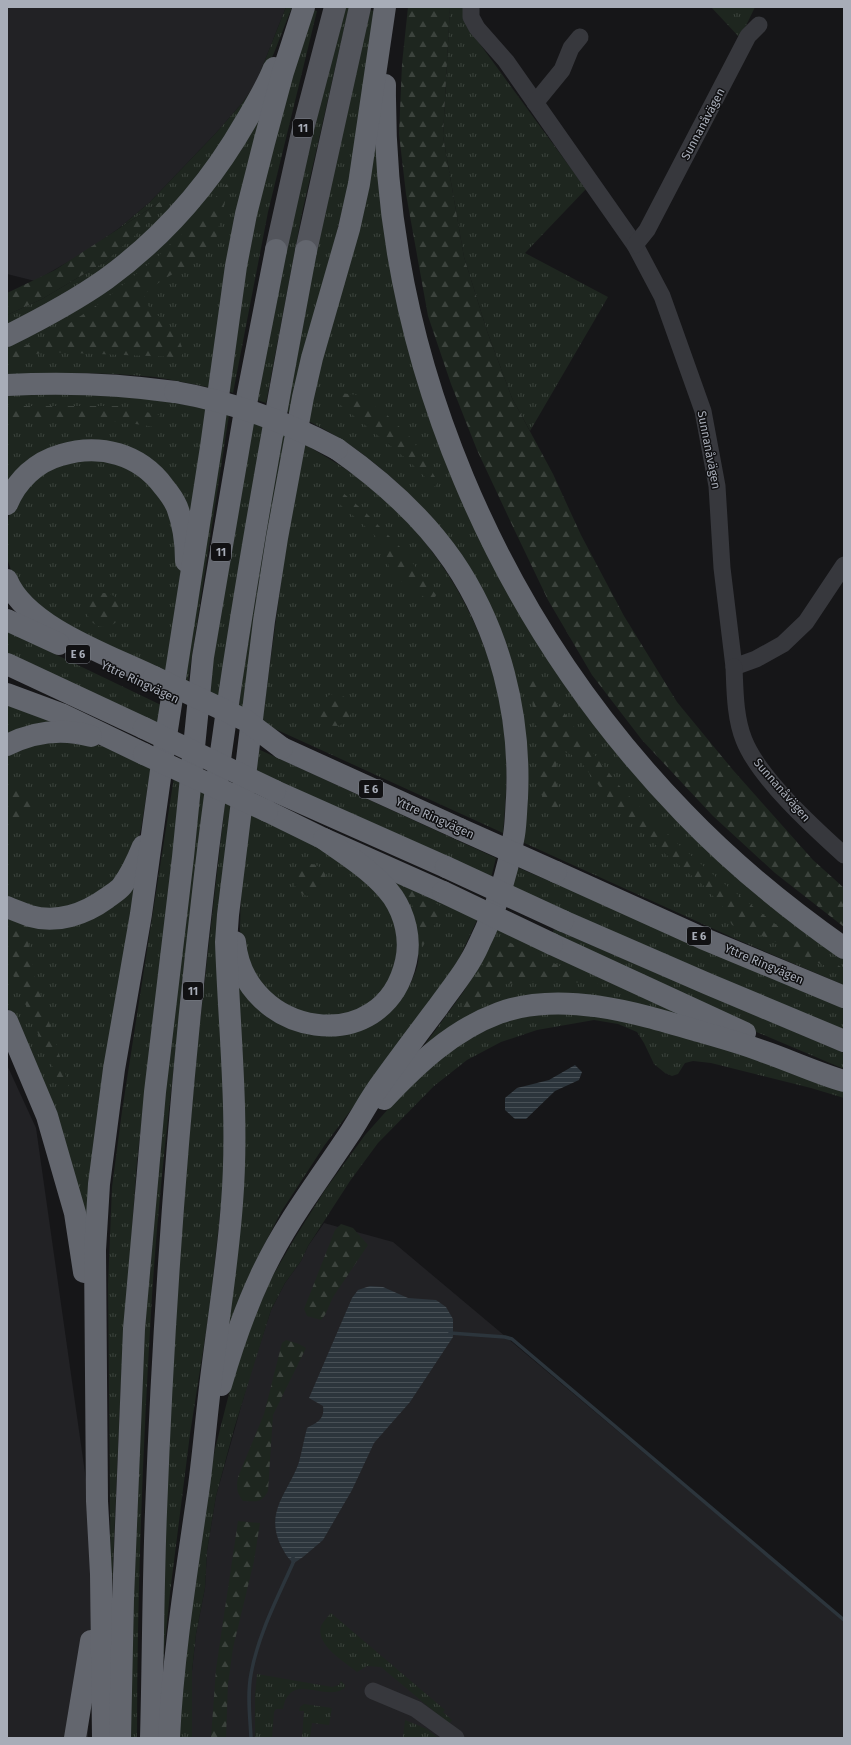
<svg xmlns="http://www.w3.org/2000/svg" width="851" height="1745" viewBox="0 0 851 1745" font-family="'Fira Sans',sans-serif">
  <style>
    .built { fill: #222225 }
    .grass { fill: url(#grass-tufts) }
    .forest { fill: url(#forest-firs) }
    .water { fill: url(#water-rules) }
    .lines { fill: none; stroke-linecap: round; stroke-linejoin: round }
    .stream { stroke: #2c353c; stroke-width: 3.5 }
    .minor { stroke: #37383d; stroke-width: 17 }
    .major { stroke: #53555c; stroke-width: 22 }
    .highway { stroke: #63666e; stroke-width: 22 }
    .highway-bridge { stroke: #63666e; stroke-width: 22 }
    .labels { text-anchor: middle; stroke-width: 3; stroke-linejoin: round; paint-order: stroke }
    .shield { fill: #111113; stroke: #7b7e86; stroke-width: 1 }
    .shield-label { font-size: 11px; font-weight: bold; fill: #a8adb8 }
    .street-label { font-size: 12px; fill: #a8adb8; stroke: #111113 }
  </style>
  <defs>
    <pattern id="grass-tufts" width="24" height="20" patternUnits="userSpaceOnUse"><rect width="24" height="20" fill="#1e261f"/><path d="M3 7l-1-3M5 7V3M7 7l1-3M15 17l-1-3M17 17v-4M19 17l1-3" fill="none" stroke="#3c433d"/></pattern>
    <pattern id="forest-firs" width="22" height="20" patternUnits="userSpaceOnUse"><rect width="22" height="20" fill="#1e261f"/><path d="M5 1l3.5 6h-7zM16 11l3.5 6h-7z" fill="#3c433d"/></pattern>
    <pattern id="water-rules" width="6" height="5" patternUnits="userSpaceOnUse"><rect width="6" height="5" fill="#2c353c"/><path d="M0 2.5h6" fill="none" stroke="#485056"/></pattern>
  </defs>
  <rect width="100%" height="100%" fill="#161618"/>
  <g class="built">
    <path d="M 7,7 L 286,7 L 256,83 L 243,102 L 216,133 L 149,203 L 118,229 L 85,252 L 35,281 L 7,274 Z"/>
    <path d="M 7,1065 L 36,1128 L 93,1529 L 88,1738 L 7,1738 Z"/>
    <path d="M 324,1223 L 393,1242 L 844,1621 L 844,1738 L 192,1738 L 192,1671 L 196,1634 L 205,1588 L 207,1551 L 216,1496 L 249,1378 L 271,1310 L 285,1283 L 301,1261 L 308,1246 Z"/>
  </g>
  <g class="grass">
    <path d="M 286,7 L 292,7 L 274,53 L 256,90 L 200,179 L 114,264 L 7,329 L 7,315 L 42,299 L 106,261 L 163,206 L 160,202 L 118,229 L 149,203 L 216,133 L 243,102 L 256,83 Z"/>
    <path d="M 339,7 L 349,7 L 302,213 L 266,403 L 254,399 Z"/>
    <path d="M 450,7 L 464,7 L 466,25 L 586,189 L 525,253 L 608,297 L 530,431 L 512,398 L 487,331 L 464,257 L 443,136 Z"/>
    <path d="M 711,7 L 755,7 L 740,38 Z"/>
    <path d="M 310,9 L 317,11 L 268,212 L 233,393 L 226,390 L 242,267 Z"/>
    <path d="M 366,9 L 374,11 L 355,158 L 292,414 L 286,411 L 298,344 Z"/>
    <path d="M 274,84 L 212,388 C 193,384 174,380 155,377 C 105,372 56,372 7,375 L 7,344 L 116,278 Z"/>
    <path d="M 375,94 L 409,341 L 567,684 L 844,956 L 844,985 L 738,940 L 520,841 L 525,754 L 444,532 C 405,486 360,445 304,419 Z"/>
    <path d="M 7,391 L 111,394 L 175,403 L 211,410 L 188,522 L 105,445 L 7,490 Z"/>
    <path d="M 222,413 L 229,415 L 187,688 L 181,684 Z"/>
    <path d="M 250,421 L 263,426 L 219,703 L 206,697 Z"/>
    <path d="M 282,434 L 289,437 L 245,715 L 238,712 L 245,661 Z"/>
    <path d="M 300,442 C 333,460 365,480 392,506 C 459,571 502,660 506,754 C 508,780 505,806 503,833 L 262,723 Z"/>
    <path d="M 96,456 L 140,471 L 172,512 L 181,570 L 166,678 L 33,606 L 12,573 L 7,558 L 7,527 L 9,516 L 16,499 L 29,481 L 58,462 Z"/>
    <path d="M 7,631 L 161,705 L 158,726 L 7,655 Z"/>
    <path d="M 7,699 L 77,727 L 7,738 Z"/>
    <path d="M 32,742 L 92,743 L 111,749 L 151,767 L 141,829 L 133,856 L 99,897 L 49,911 L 7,898 L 7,753 Z"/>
    <path d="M 258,749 L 496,858 L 491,878 L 255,771 Z"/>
    <path d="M 174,777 L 182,780 L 137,1161 L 121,1379 L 111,1612 L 108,1285 L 112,1187 L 122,1111 Z"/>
    <path d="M 194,788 L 207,794 C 188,961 163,1128 152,1296 C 143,1443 137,1591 137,1738 L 124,1738 L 136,1377 Z"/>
    <path d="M 225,803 L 232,806 L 223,1187 L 210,1306 L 190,1434 L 170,1593 L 163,1662 L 161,1525 L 171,1346 L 197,1048 Z"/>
    <path d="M 249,814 L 334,855 L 383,894 L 401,938 L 392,982 L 355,1015 L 303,1015 L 260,986 L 241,940 L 240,929 L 241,889 Z"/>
    <path d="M 514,866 L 844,1006 L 844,1031 L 509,887 Z"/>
    <path d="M 137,872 L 91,1240 L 33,1064 L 7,1006 L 7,912 L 43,924 Z"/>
    <path d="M 385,878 L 478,918 L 459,959 L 442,988 L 324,1146 L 281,1212 L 258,1257 L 226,1340 L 237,973 L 328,1035 C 365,1035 397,1015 412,980 C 415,973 420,962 418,954 C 417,947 411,938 408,932 C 401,914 393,896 385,878 Z"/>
    <path d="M 498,924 L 730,1031 L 553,999 L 410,1065 L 464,991 L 485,955 Z"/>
    <path d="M 554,929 L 844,1053 L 844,1069 L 721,1017 L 551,937 Z"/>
    <path d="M 604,1012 L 844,1086 L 844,1098 L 811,1088 L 711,1063 L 693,1061 L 685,1063 L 678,1074 L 672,1076 L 665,1073 L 654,1064 L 644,1043 L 637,1032 L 618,1024 L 594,1020 L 537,1030 L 501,1042 L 467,1060 L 434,1086 L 378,1143 L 350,1181 L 308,1246 L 301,1261 L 285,1283 L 271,1310 L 234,1429 L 216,1496 L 207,1551 L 205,1588 L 196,1634 L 192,1671 L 192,1738 L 177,1738 L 181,1690 L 206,1499 L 215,1449 L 234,1374 L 250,1327 L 272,1277 L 296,1236 L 325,1190 L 365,1135 L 414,1080 L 448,1050 L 517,1014 Z"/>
    <path d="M 331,1613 L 445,1710 L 443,1712 L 452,1720 L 449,1724 L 381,1667 L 367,1666 L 357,1672 C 345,1662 315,1645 321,1626 C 323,1622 327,1617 331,1613 Z"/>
    <path d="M 257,1674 L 332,1687 L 339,1685 L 341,1681 L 345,1685 L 345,1688 C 325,1703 290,1670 283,1709 L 276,1709 L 274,1712 L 272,1738 L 255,1738 L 255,1695 Z"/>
    <path d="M 304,1704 L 332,1708 L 329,1725 L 312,1723 L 310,1738 L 302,1738 L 304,1711 L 299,1711 L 300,1707 Z"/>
    <path d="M 405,1720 L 427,1729 L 438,1738 L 403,1737 Z"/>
  </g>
  <g class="forest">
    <path d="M 408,7 L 450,7 L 443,136 L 464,257 L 487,331 L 512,398 L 553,474 L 581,535 L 624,616 L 677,702 L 733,770 L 813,860 L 844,888 L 844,927 L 775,873 L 713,816 L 642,740 L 592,675 L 548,600 L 514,529 L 477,450 L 451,384 L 428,316 L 406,194 L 399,134 L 402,64 Z"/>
    <path d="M 231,179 L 217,233 L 216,246 C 195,266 166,273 145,294 L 145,302 C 157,317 186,336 182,355 L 174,357 L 48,352 L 25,356 L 7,362 L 7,354 L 58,331 L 103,301 L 156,258 L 183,233 L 204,211 Z"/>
    <path d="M 160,202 L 164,202 L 163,206 L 141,230 L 106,261 L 42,299 L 7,315 L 7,293 L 55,270 Z"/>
    <path d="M 339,393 L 358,395 L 385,413 L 412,439 L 438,482 L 435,487 L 409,461 L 338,403 Z"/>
    <path d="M 7,406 L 118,406 L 160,415 L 154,427 C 105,418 57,417 7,421 Z"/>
    <path d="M 342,492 L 365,512 L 403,550 L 436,595 L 434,600 C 422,599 397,580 390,569 C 386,560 386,548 379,540 C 366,526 351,514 336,501 Z"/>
    <circle cx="104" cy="610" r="17"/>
    <path d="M 521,653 L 590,749 L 622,789 L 670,837 L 717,878 L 779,927 L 844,969 L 844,973 L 818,963 L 768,938 L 732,925 L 722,906 L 703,885 L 663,852 L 612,803 L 577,757 L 558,749 L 556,767 L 560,820 L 550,815 L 542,797 L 533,704 Z"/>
    <circle cx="335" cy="710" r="16"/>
    <circle cx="20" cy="805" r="15"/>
    <circle cx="310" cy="880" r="16"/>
    <path d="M 402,885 L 444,908 L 422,948 C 421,921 415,909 402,885 Z"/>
    <path d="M 7,921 L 27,926 L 28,942 L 35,977 L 69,1086 L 61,1087 L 7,961 Z"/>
    <path d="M 502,939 L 598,984 C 567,982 522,977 493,988 C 484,992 464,1014 456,1021 L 478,971 Z"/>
    <path d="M 341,1224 L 353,1228 L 368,1245 L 333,1297 L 325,1315 L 321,1320 L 307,1316 L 304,1309 L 335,1230 Z"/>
    <path d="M 286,1340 L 299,1344 L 306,1348 L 273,1415 L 268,1491 C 261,1504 256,1501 243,1501 C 237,1493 236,1488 238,1477 L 264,1414 L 282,1343 Z"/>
    <path d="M 238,1521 L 260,1523 L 254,1561 L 233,1648 L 228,1684 L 226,1738 L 211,1738 L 216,1669 Z"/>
  </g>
  <g class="water">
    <path d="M 575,1065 L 582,1072 L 579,1080 L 555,1091 L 526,1119 L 515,1119 L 505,1110 L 505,1098 L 517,1088 L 549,1080 Z"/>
    <path d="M 370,1286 L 383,1287 L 408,1298 L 436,1300 L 446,1307 L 453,1319 L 453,1337 L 410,1402 L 374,1443 L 352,1490 L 323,1540 L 303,1557 L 294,1563 C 288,1559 285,1553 281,1546 C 264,1511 289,1492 299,1462 C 302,1451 304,1439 307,1428 C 317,1422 325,1420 323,1406 L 309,1398 L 352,1298 L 358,1290 Z"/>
  </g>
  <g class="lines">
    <g class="stream">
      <path d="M 450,1333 L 505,1337 L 512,1339 L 844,1620"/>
      <path d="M 251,1738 C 250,1717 247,1695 251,1674 C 258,1635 277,1599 293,1563 L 293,1557"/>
    </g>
    <g class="minor">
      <path d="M 471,7 L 471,17 L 477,28 L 506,61 L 635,245 L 662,296 L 703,411 L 717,486 L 722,568 L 734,667 L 756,659 L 783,644 L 806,622 L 844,565"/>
      <path d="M 535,103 L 562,70 L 571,48 L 580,37"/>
      <path d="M 635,245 L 647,230 L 748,36 L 759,25"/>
      <path d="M 734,667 C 735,691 735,718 744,740 C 759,778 813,827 844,855"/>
      <path d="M 373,1691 L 416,1709 L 456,1738"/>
    </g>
    <g class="major">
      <path d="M 276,250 L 302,133 L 335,7"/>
      <path d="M 306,251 L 360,7"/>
    </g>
    <g class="highway">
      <path d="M 385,85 C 382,355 497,620 684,813 C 732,863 787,908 844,948"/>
      <path d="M 7,336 C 41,319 75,301 106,279 C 165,236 210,184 246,121 C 256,104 267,86 274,68"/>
      <path d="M 7,385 C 64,382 119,384 175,392"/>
      <path d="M 7,504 C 17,480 36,462 61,455 C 100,443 140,454 164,487 C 169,493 174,500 177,507 C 183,523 186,544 186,561"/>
      <path d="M 7,580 C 26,627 111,656 154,677"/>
      <path d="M 7,620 L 59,644"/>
      <path d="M 7,664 L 144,728"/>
      <path d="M 7,694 L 61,714 L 144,754"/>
      <path d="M 7,745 C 33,732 62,728 91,736"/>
      <path d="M 282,748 L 460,829"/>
      <path d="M 275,791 L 446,867"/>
      <path d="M 267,811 L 324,839 L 443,892"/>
      <path d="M 556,872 L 702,938 L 844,997"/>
      <path d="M 7,907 C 14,910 22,913 30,916 C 57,924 85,914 107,898 C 112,894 118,891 122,886 C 131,874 137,861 143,846"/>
      <path d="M 563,921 L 708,984 L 844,1041"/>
      <path d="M 235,942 C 244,1037 384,1061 406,961 C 411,939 405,915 393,897 C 376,873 348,856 324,839"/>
      <path d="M 552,944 L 745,1033"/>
      <path d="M 7,1021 L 47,1116 L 75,1213 L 84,1272"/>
      <path d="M 384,1099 C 417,1064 453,1030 499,1013 C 561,990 637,1013 698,1031 C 719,1037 741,1043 762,1051 C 789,1060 816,1073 844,1081"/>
      <path d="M 221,1385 C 232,1347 245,1309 262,1273 C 285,1224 318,1181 348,1136 C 360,1118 370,1098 383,1081 C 401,1056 419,1032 438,1007 C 453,986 469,967 479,944 C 495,911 508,871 514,835 C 516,823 516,810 517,798 C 521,715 500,630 453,561 C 422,516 381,480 337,449"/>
      <path d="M 75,1738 L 91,1641"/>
      <path d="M 103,1738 L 101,1574 L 97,1501 L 95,1250 L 99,1184 L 114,1069 L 141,914 L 164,749 L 211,447 L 236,266 L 246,214 L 264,143 L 283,72 L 304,7"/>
      <path d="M 120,1738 L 123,1599 L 134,1329 L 155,1092 L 183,857 L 203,657 L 248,393 L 276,250"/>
      <path d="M 151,1738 C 153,1663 153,1587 156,1512 C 164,1299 180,1086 205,875 C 230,665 267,458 306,251"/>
      <path d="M 169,1738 C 173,1654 187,1570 199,1486 C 204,1448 207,1409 212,1371 C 219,1315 228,1259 232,1203 C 239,1116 229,1029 226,942 L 228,915 L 264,621 L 277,538 L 303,397 L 312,358 L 349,229 L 359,184 L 385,7"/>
    </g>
    <g class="highway-bridge">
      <path d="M 175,392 C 233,402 285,421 337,449"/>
      <path d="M 154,677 L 245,720 L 282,748"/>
      <path d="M 144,728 L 275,791"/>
      <path d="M 144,754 L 267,811"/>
      <path d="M 460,829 L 556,872"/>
      <path d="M 446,867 L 563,921"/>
      <path d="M 443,892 L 552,944"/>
    </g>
  </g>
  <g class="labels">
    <g class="shield">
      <rect x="293" y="119" width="20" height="18" rx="3"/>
      <rect x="211" y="543" width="20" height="18" rx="3"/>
      <rect x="66" y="645" width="24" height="18" rx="3"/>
      <rect x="359" y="780" width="24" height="18" rx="3"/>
      <rect x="687" y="927" width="24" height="18" rx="3"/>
      <rect x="183" y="982" width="20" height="18" rx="3"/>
    </g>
    <g class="shield-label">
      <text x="303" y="132">11</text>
      <text x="221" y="556">11</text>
      <text x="78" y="658">E 6</text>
      <text x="371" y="793">E 6</text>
      <text x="699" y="940">E 6</text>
      <text x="193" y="995">11</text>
    </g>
    <g class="street-label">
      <text transform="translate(703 124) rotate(-62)" y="4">Sunnanåvägen</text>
      <text transform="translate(709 450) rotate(79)" y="4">Sunnanåvägen</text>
      <text transform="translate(140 682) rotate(25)" y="4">Yttre Ringvägen</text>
      <text transform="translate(782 790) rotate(49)" y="4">Sunnanåvägen</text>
      <text transform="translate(435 818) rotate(24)" y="4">Yttre Ringvägen</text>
      <text transform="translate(764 964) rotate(23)" y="4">Yttre Ringvägen</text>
    </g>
  </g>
  <rect width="851" height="1745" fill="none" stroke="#a8adb8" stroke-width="16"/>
</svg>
